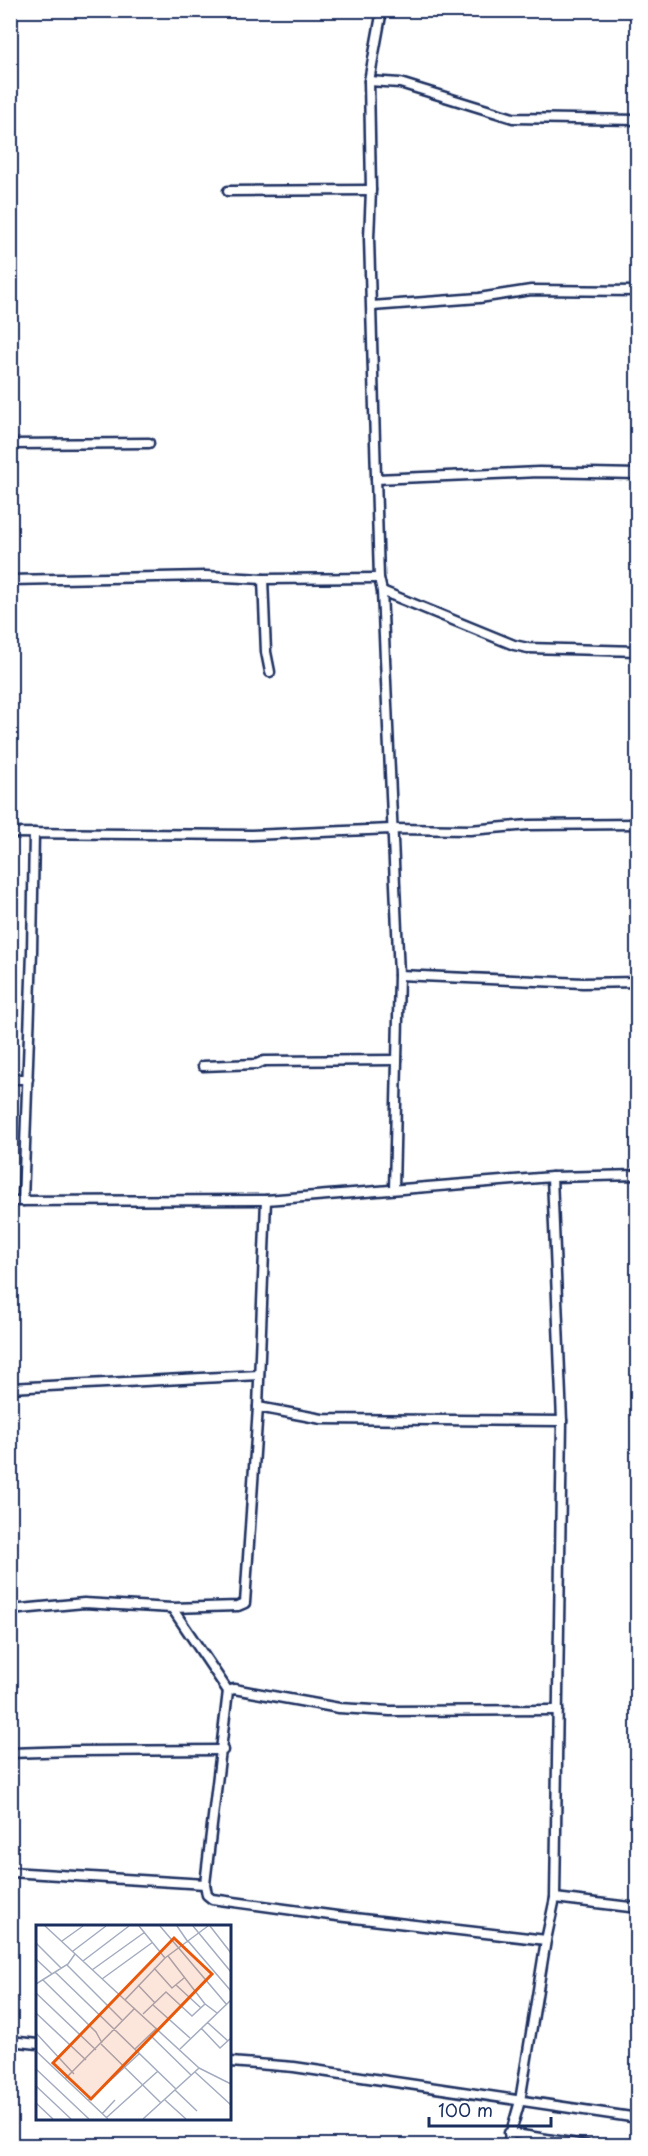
<svg xmlns="http://www.w3.org/2000/svg" width="648" height="2156" viewBox="0 0 648 2156" font-family="'Playpen Sans',sans-serif">
  <style>
    .lines { fill: none; stroke-linecap: round; stroke-linejoin: round }
    .street-casing { stroke: #1b2f5e; stroke-width: 13 }
    .street { stroke: #fff; stroke-width: 8 }
    .inset-road { fill: none; stroke: #a4acbf; stroke-width: 1.5 }
    .view { fill: #e8590c; fill-opacity: 0.15; stroke: #e8590c; stroke-width: 3 }
    .inset-edge { fill: none; stroke: #1b2f5e; stroke-width: 3 }
  </style>
  <rect width="100%" height="100%" fill="#fff"/>
  <filter id="ink" filterUnits="userSpaceOnUse"><feTurbulence type="fractalNoise" baseFrequency=".0167" numOctaves="2"/><feDisplacementMap in="SourceGraphic" scale="12" xChannelSelector="R" yChannelSelector="G"/><feConvolveMatrix kernelMatrix="1 2 1 2 8 2 1 2 1" color-interpolation-filters="sRGB"/></filter>
  <g filter="url(#ink)">
    <g class="lines">
      <g class="street-casing">
        <g id="street">
          <path d="M 382,10 L 369,81 L 371,190 L 369,238 L 379,578 L 382,591 L 399,975 L 394,1189"/>
          <path d="M 369,81 L 400,83 L 513,118 L 638,120"/>
          <path d="M 228,191 L 371,190"/>
          <path d="M 372,306 L 479,298 L 531,290 L 638,291"/>
          <path d="M 10,444 L 149,443"/>
          <path d="M 376,479 L 539,472 L 638,474"/>
          <path d="M 263,579 L 266,652 L 270,672"/>
          <path d="M 10,580 L 206,576 L 263,579 L 379,578"/>
          <path d="M 382,591 L 514,645 L 528,648 L 638,651"/>
          <path d="M 10,833 L 252,835 L 391,829 L 470,830 L 529,825 L 638,824"/>
          <path d="M 399,975 L 583,983 L 638,982"/>
          <path d="M 203,1066 L 257,1064 L 264,1061 L 397,1060"/>
          <path d="M 10,1079 L 28,1079"/>
          <path d="M 552,1177 L 638,1175"/>
          <path d="M 10,1201 L 266,1200 L 552,1177 L 562,1421 L 555,1898 L 546,1940 L 520,2101 L 507,2146"/>
          <path d="M 23,1201 L 32,952 L 34,833"/>
          <path d="M 10,1388 L 259,1375"/>
          <path d="M 258,1407 L 322,1419 L 562,1421"/>
          <path d="M 172,1608 L 228,1691"/>
          <path d="M 10,1610 L 84,1603 L 172,1608 L 238,1606 L 245,1603 L 258,1407 L 266,1200"/>
          <path d="M 10,1753 L 73,1751 L 223,1750"/>
          <path d="M 10,1872 L 205,1884"/>
          <path d="M 555,1898 L 638,1908"/>
          <path d="M 546,1940 L 337,1916 L 212,1899 L 207,1895 L 205,1884 L 228,1691 L 234,1689 L 339,1708 L 390,1711 L 558,1710"/>
          <path d="M 10,2041 L 38,2044"/>
          <path d="M 230,2062 L 294,2067 L 638,2118"/>
          <path d="M 509,2133 L 590,2146"/>
        </g>
      </g>
      <use href="#street" class="street"/>
    </g>
  </g>
  <g transform="translate(36 1925)">
    <rect width="195" height="195" fill="#fff"/>
    <path class="inset-road" d="M 9,1 L 89,75M 103,1 L 129,33M 124,1 L 191,80M 141,1 L 152,17M 157,1 L 195,47M 174,1 L 195,28M 26,16 L 47,1M 152,16 L 195,66M 0,18 L 25,43M 37,26 L 70,1M 132,31 L 169,79M 0,34 L 16,49M 47,36 L 93,1M 31,40 L 86,95M 118,43 L 136,63 L 148,53M 56,45 L 109,7M 19,47 L 140,164M 66,54 L 117,17M 7,55 L 60,107 L 66,118M 0,59 L 32,39 L 39,29M 102,60 L 119,78M 140,60 L 165,83M 0,68 L 60,125M 117,80 L 154,113M 0,88 L 50,135M 107,89 L 130,67 L 156,91 L 169,79 L 181,88M 171,97 L 192,116M 165,103 L 184,123 L 195,113M 0,108 L 38,149M 114,110 L 155,150M 65,119 L 125,178M 99,124 L 121,103M 144,124 L 195,75M 0,126 L 72,194M 163,143 L 195,159M 0,144 L 53,194M 159,147 L 195,180M 29,154 L 99,83M 0,161 L 35,194M 139,165 L 161,186M 129,175 L 150,194M 52,176 L 104,128M 0,178 L 17,194M 66,189 L 79,175M 70,193 L 122,146M 107,194 L 163,143 L 89,75 L 129,33 L 172,1"/>
    <path class="view" d="M 138,13 L 176,49 L 55,174 L 17,138 Z"/>
    <rect width="195" height="195" class="inset-edge"/>
  </g>
  <rect width="648" height="2156" fill="none" stroke="#fff" stroke-width="36"/>
  <rect x="18" y="18" width="612" height="2120" fill="none" stroke="#1b2f5e" stroke-width="2" filter="url(#ink)"/>
  <path d="M429 2117v9h122v-9" fill="none" stroke="#1b2f5e" stroke-width="3"/>
  <text x="438" y="2117" font-size="18" fill="#1b2f5e" stroke="#ffffff" stroke-width="4.5" paint-order="stroke">100 m</text>
</svg>
